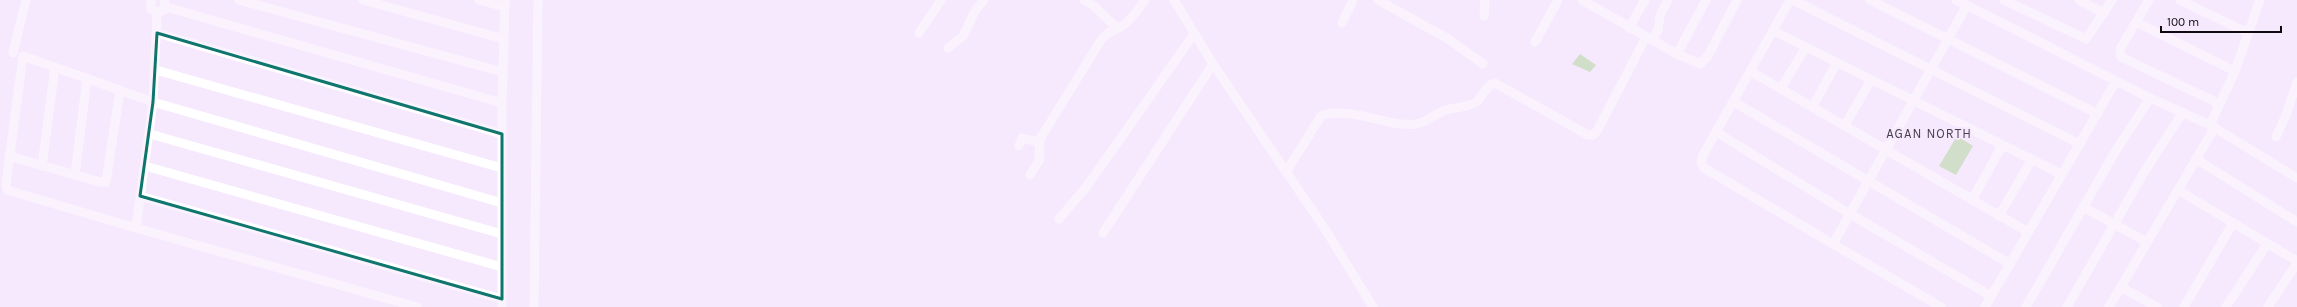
<svg xmlns="http://www.w3.org/2000/svg" width="2297" height="307" viewBox="0 0 2297 307" font-family="Karla,sans-serif">
  <style>
    .pitch { fill: #a3d18c }
    .lines { fill: none; stroke-linecap: round; stroke-linejoin: round }
    .minor { stroke: #fff; stroke-width: 9 }
    .marked { fill: none; stroke: #0f766e; stroke-width: 3; stroke-linejoin: round }
    .labels { text-anchor: middle; stroke-width: 4; stroke-linejoin: round; paint-order: stroke }
    .neighbourhood-label { font-size: 13px; letter-spacing: 1px; fill: #4a3f4f; stroke: #f6e9fd }
  </style>
  <rect width="100%" height="100%" fill="#f6e9fd"/>
  <g class="pitch">
    <path d="M 1580,54 L 1596,65 L 1590,72 L 1572,64 Z"/>
    <path d="M 1957,136 L 1973,146 L 1956,175 L 1939,166 Z"/>
  </g>
  <g class="lines">
    <g class="minor">
      <path d="M 151,0 L 151,9 L 157,13 L 164,10 L 165,0"/>
      <path d="M 239,0 L 503,72"/>
      <path d="M 363,0 L 504,39"/>
      <path d="M 479,0 L 505,7"/>
      <path d="M 1084,0 L 1094,6 L 1117,28"/>
      <path d="M 1378,0 L 1450,40 L 1483,64"/>
      <path d="M 1582,0 L 1677,54 L 1700,64 L 1708,56 L 1737,0"/>
      <path d="M 1790,0 L 1702,157 L 1701,163 L 1704,168 L 1833,244"/>
      <path d="M 1793,0 L 2080,144"/>
      <path d="M 1870,0 L 2098,114"/>
      <path d="M 1956,0 L 2150,98 L 2210,125 L 2235,71 L 2260,0"/>
      <path d="M 2004,0 L 2086,39 L 2112,0"/>
      <path d="M 2079,0 L 2104,13"/>
      <path d="M 2149,0 L 2120,49 L 2121,57 L 2220,104"/>
      <path d="M 2180,0 L 2248,33"/>
      <path d="M 166,7 L 502,103"/>
      <path d="M 1484,16 L 1485,0"/>
      <path d="M 2136,22 L 2235,71"/>
      <path d="M 1342,23 L 1353,0"/>
      <path d="M 1629,28 L 1645,0"/>
      <path d="M 1774,31 L 2061,174"/>
      <path d="M 157,33 L 502,134"/>
      <path d="M 919,33 L 941,0"/>
      <path d="M 1651,40 L 1658,31 L 1660,15 L 1668,0"/>
      <path d="M 1535,42 L 1558,0"/>
      <path d="M 948,48 L 963,36 L 975,11 L 984,0"/>
      <path d="M 13,53 L 26,0"/>
      <path d="M 1677,54 L 1706,0"/>
      <path d="M 1213,64 L 1325,229 L 1373,307"/>
      <path d="M 156,70 L 502,168"/>
      <path d="M 1750,71 L 2028,232"/>
      <path d="M 1781,88 L 1805,49"/>
      <path d="M 1734,102 L 2010,264"/>
      <path d="M 1813,106 L 1836,64"/>
      <path d="M 1845,125 L 1871,80"/>
      <path d="M 2210,125 L 2297,178"/>
      <path d="M 1716,132 L 1850,214 L 1991,296"/>
      <path d="M 150,134 L 502,234"/>
      <path d="M 2276,137 L 2286,115 L 2297,82"/>
      <path d="M 1019,146 L 1022,138 L 1034,141 L 1040,139"/>
      <path d="M 9,156 L 100,182 L 106,182 L 120,90"/>
      <path d="M 2196,159 L 2297,222"/>
      <path d="M 42,166 L 55,67"/>
      <path d="M 145,166 L 502,267"/>
      <path d="M 1286,172 L 1321,116 C 1350,105 1388,128 1416,124 C 1426,123 1436,113 1446,110 C 1456,107 1467,108 1476,102 C 1483,97 1486,85 1495,83 L 1588,135 L 1593,135 L 1597,131 L 1646,37"/>
      <path d="M 75,175 L 87,78"/>
      <path d="M 1030,175 L 1039,161 L 1040,139 L 1101,40 C 1108,31 1113,31 1122,26 C 1131,21 1139,8 1145,0"/>
      <path d="M 2178,190 L 2297,261"/>
      <path d="M 140,196 L 502,299"/>
      <path d="M 1972,200 L 2002,146"/>
      <path d="M 2083,207 L 2147,242"/>
      <path d="M 1999,216 L 2032,159"/>
      <path d="M 1059,219 L 1087,186 L 1194,34"/>
      <path d="M 136,228 L 153,102 L 157,13"/>
      <path d="M 1103,233 L 1213,64 L 1174,0"/>
      <path d="M 2121,287 L 2157,307"/>
      <path d="M 417,307 L 136,228 L 7,190 L 6,184 L 23,56 L 153,102 L 502,203"/>
      <path d="M 502,307 L 502,103 L 505,0"/>
      <path d="M 534,307 L 538,0"/>
      <path d="M 1941,307 L 1833,244 L 1967,5"/>
      <path d="M 1985,307 L 2116,81"/>
      <path d="M 2026,307 L 2115,152 L 2150,98"/>
      <path d="M 2067,307 L 2146,169 L 2183,112"/>
      <path d="M 2109,307 L 2215,127"/>
      <path d="M 2184,307 L 2233,223"/>
      <path d="M 2226,307 L 2267,244"/>
      <path d="M 2268,307 L 2297,263"/>
    </g>
  </g>
  <path d="M0 0H2297V307H0ZM 157,33 L 502,134 L 502,299 L 140,196 L 153,102 Z" fill="#f6e9fd" fill-opacity=".55" fill-rule="evenodd"/>
  <path class="marked" d="M 157,33 L 502,134 L 502,299 L 140,196 L 153,102 Z"/>
  <g class="labels">
    <g class="neighbourhood-label">
      <text x="1929" y="138">AGAN NORTH</text>
    </g>
  </g>
  <path d="M2161 26v6h120v-6" fill="none" stroke="#0e0a10" stroke-width="2"/>
  <text x="2167" y="26" font-size="12" fill="#0e0a10" stroke="#f6e9fd" stroke-width="3" paint-order="stroke">100 m</text>
</svg>
